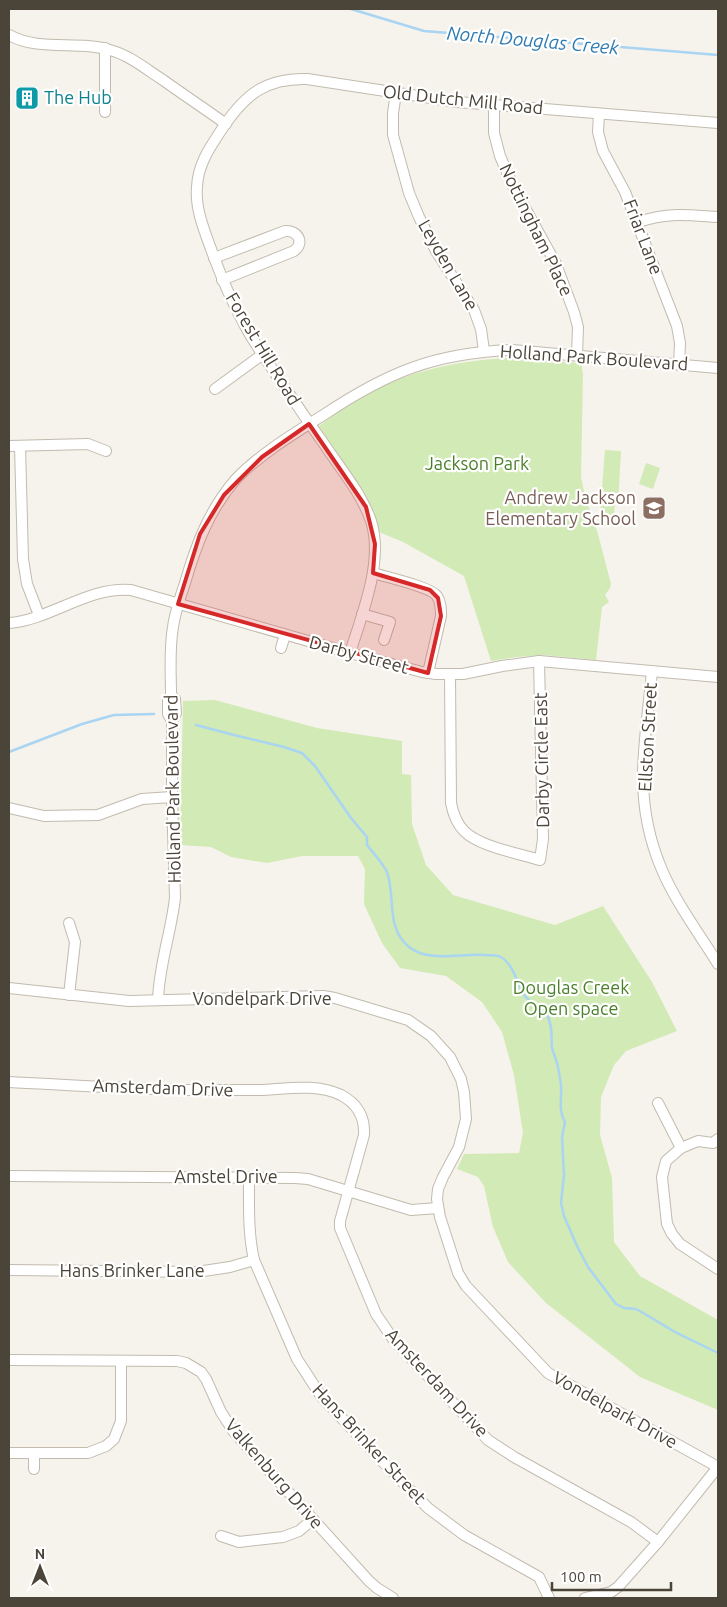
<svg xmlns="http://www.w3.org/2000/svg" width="727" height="1607" viewBox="0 0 727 1607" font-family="Ubuntu,sans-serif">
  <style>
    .green { fill: #d2eab5 }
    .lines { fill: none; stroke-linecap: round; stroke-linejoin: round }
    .stream { stroke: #a9d4f2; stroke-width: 2.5 }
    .minor-casing { stroke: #c2bbae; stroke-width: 12 }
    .minor { stroke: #fff; stroke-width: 10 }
    .marked { fill: #d62828; fill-opacity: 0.2; stroke: #d62828; stroke-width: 4; stroke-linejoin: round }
    .labels { text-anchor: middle; stroke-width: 4.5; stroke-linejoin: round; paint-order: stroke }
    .culture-label { font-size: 18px; fill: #0d838f; stroke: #fff; text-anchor: start }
    .street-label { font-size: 18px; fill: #4b4439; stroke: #fff }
    .park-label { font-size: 18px; fill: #4a7f2a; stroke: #fff }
    .education-label { font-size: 18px; fill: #785e54; stroke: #fff; text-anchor: end }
    .water-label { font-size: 19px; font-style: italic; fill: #2e7ab2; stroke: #fff }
  </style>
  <rect width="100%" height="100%" fill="#f6f3ec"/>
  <g class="green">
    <path d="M 506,358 L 582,363 L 582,370 L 583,373 L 581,477 L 585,496 L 598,534 L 611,584 L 610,588 L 605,595 L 609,602 L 602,607 L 596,660 L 544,655 L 517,657 L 491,661 L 464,576 L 403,542 L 379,532 L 369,502 L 319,426 C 334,415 349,404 364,395 C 408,371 457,361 506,358 Z"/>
    <path d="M 605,450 L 621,451 L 618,505 L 615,505 L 613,526 L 599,526 Z"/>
    <path d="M 646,463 L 660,468 L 653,489 L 639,484 Z"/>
    <path d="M 215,700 L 317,728 L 402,741 L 402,774 L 411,775 L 412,824 L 426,865 L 453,895 L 555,925 L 603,906 L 652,982 L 677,1031 L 626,1051 L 614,1065 L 601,1097 L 600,1135 L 612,1178 L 614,1242 L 640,1276 L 718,1320 L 718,1410 L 640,1377 L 546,1303 L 508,1262 L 493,1227 L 484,1186 L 478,1177 L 457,1169 L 464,1154 L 519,1153 L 523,1133 L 514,1075 L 502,1032 L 482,1002 L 446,976 L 400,968 L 382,943 L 364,904 L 365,869 L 358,856 L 302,856 L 267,863 L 231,857 L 211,847 L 180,845 L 183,701 Z"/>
  </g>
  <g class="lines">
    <g class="stream">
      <path d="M 351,9 L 424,31 L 718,55"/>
      <path d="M 196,725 L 234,735 L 284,747 L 302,753 L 315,766 L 351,818 L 367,837 L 367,845 C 374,854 382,862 387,872 C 396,897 385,927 409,947 C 429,963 461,953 486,955 C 491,955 497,955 501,957 C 514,965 517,984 525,996 C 531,1004 542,1006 547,1015 C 553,1026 551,1037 552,1048 C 553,1053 556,1058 557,1063 C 559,1070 560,1078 561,1085 C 562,1098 558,1111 565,1122 L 562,1137 L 564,1175 L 561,1203 L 564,1216 L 577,1246 L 588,1267 L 616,1304 L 624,1308 L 636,1309 L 645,1314 L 675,1332 L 718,1353"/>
      <path d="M 9,752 L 82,724 L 114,715 L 154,714"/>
    </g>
    <g class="minor-casing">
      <g id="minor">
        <path d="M 9,35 C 40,52 77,40 110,50 C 129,55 146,69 163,80 C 184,95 205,109 226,124"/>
        <path d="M 396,93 L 393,113 L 393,135 L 409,193 L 419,217 L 436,251 L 474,310 L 481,329 L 484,351"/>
        <path d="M 494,105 L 494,133 L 500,156 L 514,188 L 556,264 L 574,312 L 578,327 L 577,355"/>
        <path d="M 105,112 L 105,48"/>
        <path d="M 599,114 L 598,132 L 603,151 L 625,192 L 677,326 L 680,343 L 679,364"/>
        <path d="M 638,222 C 669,212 686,215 718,217"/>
        <path d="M 214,258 L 285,231 C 298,230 305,243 294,251 L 222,280"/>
        <path d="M 215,389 L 263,354"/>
        <path d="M 9,446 L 88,444 L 106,451"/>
        <path d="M 20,446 L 23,559 L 27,584 L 39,615"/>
        <path d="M 373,573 C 386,577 431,587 437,596 C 441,602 441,609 441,616 L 428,673"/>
        <path d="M 362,614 L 390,622 L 384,640"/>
        <path d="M 9,623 C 50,620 88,586 131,590 L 350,653 L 422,672 L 436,674 L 463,674 L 502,666 L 539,661 L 718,677"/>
        <path d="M 281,648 L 285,635"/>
        <path d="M 350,653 C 362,614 384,561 371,521 C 361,492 339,467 322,441 C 306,419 291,396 275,373 C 264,356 252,340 243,322 C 230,298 220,274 211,249 C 204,230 195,208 197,187 C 198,163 211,146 224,126 C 246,94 266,78 307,79 L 457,102 L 718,123"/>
        <path d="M 652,671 C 649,706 643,742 643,777 C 643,808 650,842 662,870 C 675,901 700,935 718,964"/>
        <path d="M 450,675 L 451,803 C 453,813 456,823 464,831 C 480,847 518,853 540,860 L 543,839 L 539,661"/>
        <path d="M 171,695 L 175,699 L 176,713 L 172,721"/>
        <path d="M 9,808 L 44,816 L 98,815 L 142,799 L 172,797"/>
        <path d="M 69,923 L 75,942 L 69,995"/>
        <path d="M 9,988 L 129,1001 L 323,996 L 335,998 L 408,1020 L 431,1036 L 450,1057 L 461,1079 L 464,1092 L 466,1119 L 459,1147 L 443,1177 L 438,1189 L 437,1199 L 440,1217 L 458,1273 L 466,1286 L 548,1373 L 718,1467"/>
        <path d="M 158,1000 C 159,965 171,933 175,898 L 172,797 L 172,721 L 168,714 L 168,699 L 171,695 C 171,673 169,650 173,627 C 175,612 180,598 185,583 C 196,545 209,510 236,479 C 261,453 295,433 325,414 C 388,372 435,353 512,350 L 718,368"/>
        <path d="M 9,1082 C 68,1085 127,1089 187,1090 C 211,1090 235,1090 259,1090 C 285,1089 316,1083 341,1095 C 358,1104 365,1117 364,1135 L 340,1221 L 340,1228 L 376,1314 L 393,1339 L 488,1440 L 514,1457 L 631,1522 L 658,1542"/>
        <path d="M 658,1103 L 681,1148"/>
        <path d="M 718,1139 L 713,1143 L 698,1141 L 681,1148 L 666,1161 L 662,1177 L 667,1224 L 672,1234 L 680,1244 L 718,1269"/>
        <path d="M 9,1176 L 295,1178 L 308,1179 L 411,1210 L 438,1208"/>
        <path d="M 249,1177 C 249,1206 248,1233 254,1260 L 297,1359 L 321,1396 L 382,1461 L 428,1508 L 464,1535 L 539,1577 L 549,1598"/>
        <path d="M 9,1270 L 197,1272 L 230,1267 L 254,1260"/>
        <path d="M 9,1360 L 177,1361 L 186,1363 L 201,1372 L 206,1379 L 221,1412 L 234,1432 L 369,1581 L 377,1588 L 393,1598"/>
        <path d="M 9,1453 L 88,1453 L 106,1446 L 114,1439 L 121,1421 L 121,1361"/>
        <path d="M 34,1469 L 34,1453"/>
        <path d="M 221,1536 L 239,1542 L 283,1537 L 299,1531 L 313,1519"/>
        <path d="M 585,1598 L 611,1592 L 618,1587 L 658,1542 L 718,1467"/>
      </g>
    </g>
    <use href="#minor" class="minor"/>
  </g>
  <path class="marked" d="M 309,424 L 366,507 L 375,544 L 373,573 L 430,590 L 438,598 L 441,616 L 428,673 L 178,604 L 200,534 L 224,495 L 262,457 Z"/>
  <defs>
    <g id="building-square" transform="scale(1.25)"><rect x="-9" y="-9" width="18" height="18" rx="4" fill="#0f9aa8" stroke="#fff"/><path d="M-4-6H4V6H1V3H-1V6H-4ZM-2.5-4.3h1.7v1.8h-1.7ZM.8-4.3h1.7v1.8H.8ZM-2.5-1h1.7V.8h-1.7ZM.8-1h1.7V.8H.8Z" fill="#fff"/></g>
    <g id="school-square" transform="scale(1.25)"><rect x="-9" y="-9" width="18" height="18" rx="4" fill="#8d6e63" stroke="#fff"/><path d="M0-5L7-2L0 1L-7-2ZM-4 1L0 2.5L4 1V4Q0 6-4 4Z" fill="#fff"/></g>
  </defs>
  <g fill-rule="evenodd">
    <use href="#building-square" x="27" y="98"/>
    <use href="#school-square" x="654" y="508"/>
  </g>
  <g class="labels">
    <g class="culture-label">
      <text x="44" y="104">The Hub</text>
    </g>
    <g class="street-label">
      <text transform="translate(463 100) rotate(6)" y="6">Old Dutch Mill Road</text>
      <text transform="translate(536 230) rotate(64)" y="6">Nottingham Place</text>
      <text transform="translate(643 237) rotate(69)" y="6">Friar Lane</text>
      <text transform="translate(448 265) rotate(60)" y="6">Leyden Lane</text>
      <text transform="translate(263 349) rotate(59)" y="6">Forest Hill Road</text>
      <text transform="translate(594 358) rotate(4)" y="6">Holland Park Boulevard</text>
      <text transform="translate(359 655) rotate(15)" y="6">Darby Street</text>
      <text transform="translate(648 737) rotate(-87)" y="6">Ellston Street</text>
      <text transform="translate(542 760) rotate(-91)" y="6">Darby Circle East</text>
      <text transform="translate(173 789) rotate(-91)" y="6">Holland Park Boulevard</text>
      <text x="262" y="1005">Vondelpark Drive</text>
      <text transform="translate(163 1088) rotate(2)" y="6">Amsterdam Drive</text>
      <text x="226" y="1183">Amstel Drive</text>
      <text x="132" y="1277">Hans Brinker Lane</text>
      <text transform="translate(437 1383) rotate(47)" y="6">Amsterdam Drive</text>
      <text transform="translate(615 1410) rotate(29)" y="6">Vondelpark Drive</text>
      <text transform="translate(369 1444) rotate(47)" y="6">Hans Brinker Street</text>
      <text transform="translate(274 1474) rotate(49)" y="6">Valkenburg Drive</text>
    </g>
    <g class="park-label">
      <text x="477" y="470">Jackson Park</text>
      <text x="571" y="994">Douglas Creek<tspan x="571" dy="21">Open space</tspan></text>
    </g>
    <g class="education-label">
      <text x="636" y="504">Andrew Jackson<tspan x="636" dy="21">Elementary School</tspan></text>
    </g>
    <g class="water-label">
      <text transform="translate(533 40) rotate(5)" y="7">North Douglas Creek</text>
    </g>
  </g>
  <rect width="727" height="1607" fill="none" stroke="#4b4439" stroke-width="20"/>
  <g transform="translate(40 1567)" stroke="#ffffff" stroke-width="4" paint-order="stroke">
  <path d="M0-4L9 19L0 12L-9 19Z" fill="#4b4439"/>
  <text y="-8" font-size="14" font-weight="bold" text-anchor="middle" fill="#4b4439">N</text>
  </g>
  <path d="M552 1582v8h119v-8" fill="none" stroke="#4b4439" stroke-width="2.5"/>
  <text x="560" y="1582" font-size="15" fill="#4b4439" stroke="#ffffff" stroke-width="4" paint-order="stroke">100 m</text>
</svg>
